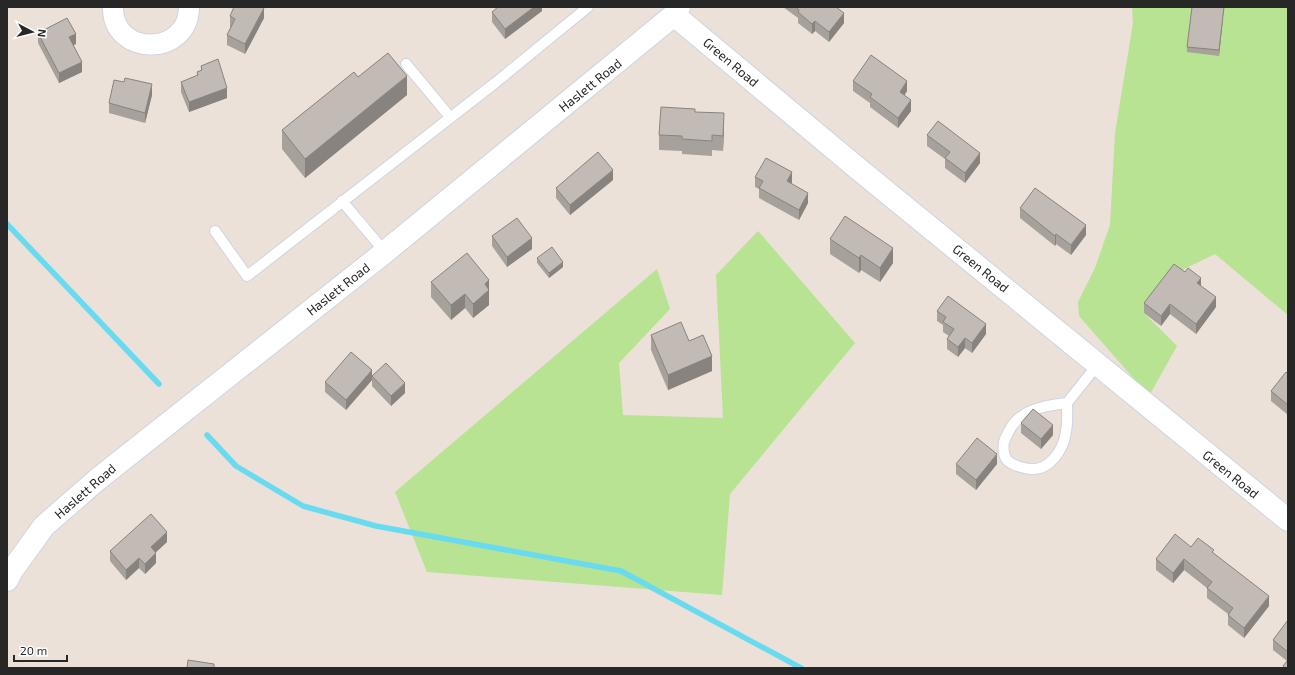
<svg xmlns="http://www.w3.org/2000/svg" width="1295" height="675" viewBox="0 0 1295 675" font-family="'Exo 2',sans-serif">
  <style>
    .green { fill: #b7e393 }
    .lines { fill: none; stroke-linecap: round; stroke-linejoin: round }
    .stream { stroke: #68dbf0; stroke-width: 5.5 }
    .service-casing { stroke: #ced4e1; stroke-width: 12 }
    .minor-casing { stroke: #ced4e1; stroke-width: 22 }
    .tertiary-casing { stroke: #ced4e1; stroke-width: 24 }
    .service { stroke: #fff; stroke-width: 10 }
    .minor { stroke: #fff; stroke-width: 20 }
    .tertiary { stroke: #fff; stroke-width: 22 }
    .wall { fill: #a7a19c }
    .shaded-wall { fill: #88837f }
    .building { fill: #c2bbb5; stroke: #88837f }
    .labels { text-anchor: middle; stroke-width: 4; stroke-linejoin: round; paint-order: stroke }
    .street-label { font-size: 13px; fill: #272727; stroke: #fff }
  </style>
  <rect width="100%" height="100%" fill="#ebe1d8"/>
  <g class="green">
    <path d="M 1132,7 L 1288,7 L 1288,315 L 1215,254 L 1174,274 L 1144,313 L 1177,346 L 1149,396 L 1079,316 L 1078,302 L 1095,268 L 1110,225 L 1115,133 L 1133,23 Z"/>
    <path d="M 758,231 L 855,343 L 730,494 L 722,595 L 427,572 L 395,492 L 657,269 L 670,309 L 619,363 L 623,415 L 723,418 L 716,275 Z"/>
  </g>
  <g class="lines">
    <g class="stream">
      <path d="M 7,224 L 159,384"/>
      <path d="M 207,435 L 236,466 L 303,506 L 376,526 L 621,571 L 801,668"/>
    </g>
    <g class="service-casing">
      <g id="service">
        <path d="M 406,64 L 450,117"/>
        <path d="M 342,201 L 385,252"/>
        <path d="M 215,231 L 247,276 L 495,83 L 588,7"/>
        <path d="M 1067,403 C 1067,413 1068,422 1066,431 C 1064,449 1050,471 1030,469 C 1023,468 1012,465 1007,460 C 1003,455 1003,448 1004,442 C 1005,438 1007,435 1009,431 C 1020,409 1044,406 1067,403 L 1098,364"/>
      </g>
    </g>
    <g class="minor-casing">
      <path id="minor" d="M 113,7 C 112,57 189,57 189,7"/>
    </g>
    <g class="tertiary-casing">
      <g id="tertiary">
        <path d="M 674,15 L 856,167 L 1288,520"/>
        <path d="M 7,580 L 13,569 L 44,526 L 98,479 L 385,252 L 674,15 L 679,7"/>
      </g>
    </g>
    <use href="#service" class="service"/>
    <use href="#minor" class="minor"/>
    <use href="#tertiary" class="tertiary"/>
  </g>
  <g class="wall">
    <path d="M 542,7 L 542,11 L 505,39 L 492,22 L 492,12 Z"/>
    <path d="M 783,7 L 836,7 L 844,23 L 829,42 L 815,31 L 812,34 L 798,23 L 798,18 Z"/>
    <path d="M 1224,7 L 1219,56 L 1187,52 L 1187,47 Z"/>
    <path d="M 230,16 L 264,18 L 245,54 L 227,45 L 227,35 L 231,27 L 230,27 Z"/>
    <path d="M 38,33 L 76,44 L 73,45 L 82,72 L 59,83 L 38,43 Z"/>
    <path d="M 201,66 L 227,98 L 189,112 L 181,92 L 181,82 L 197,76 L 197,72 L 201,71 Z"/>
    <path d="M 358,77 L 407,95 L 305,178 L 282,149 L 282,130 Z"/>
    <path d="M 853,81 L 907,91 L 904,96 L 911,111 L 898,128 L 870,107 L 870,103 L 853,91 Z"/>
    <path d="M 152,95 L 145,123 L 109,113 L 109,103 Z"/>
    <path d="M 695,112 L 724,128 L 723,151 L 712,150 L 712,156 L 682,154 L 682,151 L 659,150 L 659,135 Z"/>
    <path d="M 927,135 L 980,163 L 965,183 L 945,168 L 945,159 L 927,146 Z"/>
    <path d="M 755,177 L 792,182 L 791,184 L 808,203 L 799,220 L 759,198 L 759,189 L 755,187 Z"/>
    <path d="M 613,180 L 570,215 L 556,198 L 556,188 Z"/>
    <path d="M 1020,208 L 1086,235 L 1071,255 L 1056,244 L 1055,246 L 1020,218 Z"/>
    <path d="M 492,236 L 532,249 L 507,267 L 492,246 Z"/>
    <path d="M 830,239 L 893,263 L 880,282 L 861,270 L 859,273 L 830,254 Z"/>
    <path d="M 537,258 L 563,267 L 549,278 L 537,263 Z"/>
    <path d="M 489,280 L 489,305 L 473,318 L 465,308 L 451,320 L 431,297 L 431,282 Z"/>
    <path d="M 1201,286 L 1216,307 L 1196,334 L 1170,314 L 1161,326 L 1144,313 L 1144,303 Z"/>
    <path d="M 937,311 L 986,334 L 972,353 L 965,348 L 958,357 L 947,349 L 947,339 L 949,336 L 943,332 L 943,325 L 937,321 Z"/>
    <path d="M 651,335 L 689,341 L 712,371 L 668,390 L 651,350 Z"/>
    <path d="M 1288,374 L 1288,415 L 1271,401 L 1271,391 Z"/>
    <path d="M 372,376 L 405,393 L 391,406 L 372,386 Z"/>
    <path d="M 372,380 L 346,410 L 325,392 L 325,382 Z"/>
    <path d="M 1021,423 L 1053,435 L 1041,449 L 1021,433 Z"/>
    <path d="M 956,464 L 997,464 L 976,490 L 956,474 Z"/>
    <path d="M 167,542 L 155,552 L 156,563 L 145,574 L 139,568 L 126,580 L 110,561 L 110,551 Z"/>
    <path d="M 1191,547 L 1214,554 L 1269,606 L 1244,638 L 1228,625 L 1228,614 L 1207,598 L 1207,588 L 1184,570 L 1173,583 L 1156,570 L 1156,559 Z"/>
    <path d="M 1288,620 L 1288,668 L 1283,668 L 1283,666 L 1287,661 L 1273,650 L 1273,640 Z"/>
  </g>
  <g class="shaded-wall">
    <path d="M 534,7 L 542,7 L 542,11 L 505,39 L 505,29 Z"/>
    <path d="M 1224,7 L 1219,56 L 1219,50 Z"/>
    <path d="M 264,8 L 264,18 L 245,54 L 245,44 Z"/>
    <path d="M 844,13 L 844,23 L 829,42 L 829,32 Z"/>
    <path d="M 815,21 L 815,31 L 812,34 L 812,24 Z"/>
    <path d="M 76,34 L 76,44 L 69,47 L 69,37 Z"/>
    <path d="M 82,62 L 82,72 L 59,83 L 59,73 Z"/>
    <path d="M 407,76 L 407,95 L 305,178 L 305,159 Z"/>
    <path d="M 907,81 L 907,91 L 900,102 L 900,92 Z"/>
    <path d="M 152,84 L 152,95 L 145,123 L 145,113 Z"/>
    <path d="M 227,88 L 227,98 L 189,112 L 189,102 Z"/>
    <path d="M 911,100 L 911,111 L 898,128 L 898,118 Z"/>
    <path d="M 724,113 L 724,128 L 723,151 L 723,136 Z"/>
    <path d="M 980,153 L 980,163 L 965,183 L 965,173 Z"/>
    <path d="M 613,170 L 613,180 L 570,215 L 570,205 Z"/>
    <path d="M 792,172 L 792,182 L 787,192 L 787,181 Z"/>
    <path d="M 808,193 L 808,203 L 799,220 L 799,210 Z"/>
    <path d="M 1086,225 L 1086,235 L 1071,255 L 1071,245 Z"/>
    <path d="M 1056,234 L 1056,244 L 1055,246 L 1055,236 Z"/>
    <path d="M 532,238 L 532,249 L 507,267 L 507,257 Z"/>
    <path d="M 893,248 L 893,263 L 880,282 L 880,268 Z"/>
    <path d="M 861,255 L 861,270 L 859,273 L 859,258 Z"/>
    <path d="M 563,262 L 563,267 L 549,278 L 549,273 Z"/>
    <path d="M 1201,278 L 1201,288 L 1197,283 Z"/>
    <path d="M 489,280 L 489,305 L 473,318 L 473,304 L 485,284 Z"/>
    <path d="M 465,294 L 465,308 L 451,320 L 451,305 Z"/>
    <path d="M 1216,297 L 1216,307 L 1196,334 L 1196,324 Z"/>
    <path d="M 1170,304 L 1170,314 L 1161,326 L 1161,316 Z"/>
    <path d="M 986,324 L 986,334 L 972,353 L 972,343 Z"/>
    <path d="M 965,338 L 965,348 L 958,357 L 958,347 Z"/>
    <path d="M 712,356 L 712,371 L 668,390 L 668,375 Z"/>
    <path d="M 372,370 L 372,380 L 346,410 L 346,400 Z"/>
    <path d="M 405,383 L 405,393 L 391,406 L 391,396 Z"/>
    <path d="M 1053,425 L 1053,435 L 1041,449 L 1041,439 Z"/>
    <path d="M 997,454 L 997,464 L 976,490 L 976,480 Z"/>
    <path d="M 167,532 L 167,542 L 151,557 L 151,547 Z"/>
    <path d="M 156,553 L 156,563 L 145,574 L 145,564 Z"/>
    <path d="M 139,558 L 139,568 L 126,580 L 126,570 Z"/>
    <path d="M 1184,559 L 1184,570 L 1173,583 L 1173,573 Z"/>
    <path d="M 1269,596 L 1269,606 L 1244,638 L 1244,628 Z"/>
  </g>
  <g class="building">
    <path d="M 234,7 L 262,7 L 264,8 L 245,44 L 227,35 L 235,19 L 230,16 Z"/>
    <path d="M 498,7 L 534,7 L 505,29 L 492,12 Z"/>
    <path d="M 796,7 L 836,7 L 844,13 L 829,32 L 815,21 L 812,24 L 798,12 L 799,10 Z"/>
    <path d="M 1192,7 L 1224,7 L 1219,50 L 1187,47 Z"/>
    <path d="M 67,18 L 76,34 L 69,37 L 82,62 L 59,73 L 38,33 Z"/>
    <path d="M 388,53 L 407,76 L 305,159 L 282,130 L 354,72 L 358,77 Z"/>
    <path d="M 871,55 L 907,81 L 900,92 L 911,100 L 898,118 L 870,97 L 872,94 L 853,81 Z"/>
    <path d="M 218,59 L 227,88 L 189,102 L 181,82 L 198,75 L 197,72 L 202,70 L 201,66 Z"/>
    <path d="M 125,78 L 152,84 L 145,113 L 109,103 L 114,80 L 124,82 Z"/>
    <path d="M 661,107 L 695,109 L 695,112 L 724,113 L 723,136 L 712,135 L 712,141 L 682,139 L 682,136 L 659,135 Z"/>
    <path d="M 938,121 L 980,153 L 965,173 L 945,158 L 950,152 L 927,135 Z"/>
    <path d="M 598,152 L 613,170 L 570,205 L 556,188 Z"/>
    <path d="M 766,158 L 792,172 L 787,181 L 808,193 L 799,210 L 759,188 L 763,181 L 755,177 Z"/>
    <path d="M 1035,188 L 1086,225 L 1071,245 L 1056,234 L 1055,236 L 1020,208 Z"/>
    <path d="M 845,216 L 893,248 L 880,268 L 861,255 L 859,258 L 830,239 Z"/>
    <path d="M 517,218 L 532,238 L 507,257 L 492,236 Z"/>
    <path d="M 552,247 L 563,262 L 549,273 L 537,258 Z"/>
    <path d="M 467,253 L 489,280 L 485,284 L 489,290 L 473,304 L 465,294 L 451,305 L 431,282 Z"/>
    <path d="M 1174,264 L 1185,272 L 1188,268 L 1201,278 L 1197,283 L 1216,297 L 1196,324 L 1170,304 L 1161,316 L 1144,303 Z"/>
    <path d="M 948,296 L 986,324 L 972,343 L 965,338 L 958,347 L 947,339 L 954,329 L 943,322 L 946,317 L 937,311 Z"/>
    <path d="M 681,322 L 689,341 L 703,335 L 712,356 L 668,375 L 651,335 Z"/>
    <path d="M 351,352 L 372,370 L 346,400 L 325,382 Z"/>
    <path d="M 386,363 L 405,383 L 391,396 L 372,376 Z"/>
    <path d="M 1286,372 L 1288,374 L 1288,405 L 1271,391 Z"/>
    <path d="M 1033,409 L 1053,425 L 1041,439 L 1021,423 Z"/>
    <path d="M 977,438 L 997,454 L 976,480 L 956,464 Z"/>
    <path d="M 151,514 L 167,532 L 151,547 L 156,553 L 145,564 L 139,558 L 126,570 L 110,551 Z"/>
    <path d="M 1175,534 L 1191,547 L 1198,538 L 1214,550 L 1212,552 L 1269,596 L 1244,628 L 1228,615 L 1233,608 L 1207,588 L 1212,582 L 1184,559 L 1173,573 L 1156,559 Z"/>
    <path d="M 1288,620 L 1288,652 L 1273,640 Z"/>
    <path d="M 188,660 L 214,664 L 214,668 L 187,668 Z"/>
    <path d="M 1288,660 L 1288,668 L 1285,668 L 1283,666 Z"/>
  </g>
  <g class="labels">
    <g class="street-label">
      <text transform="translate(731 62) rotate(40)" y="5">Green Road</text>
      <text transform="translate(590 85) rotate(-39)" y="5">Haslett Road</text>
      <text transform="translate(981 268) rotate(39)" y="5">Green Road</text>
      <text transform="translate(338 289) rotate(-38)" y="5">Haslett Road</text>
      <text transform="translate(1231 474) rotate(39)" y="5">Green Road</text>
      <text transform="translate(85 491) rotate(-41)" y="5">Haslett Road</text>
    </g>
  </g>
  <rect width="1295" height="675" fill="none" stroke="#272727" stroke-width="16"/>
  <g transform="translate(32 32) rotate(97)" stroke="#ffffff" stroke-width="3" paint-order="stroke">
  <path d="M0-3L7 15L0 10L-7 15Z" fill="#272727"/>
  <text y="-6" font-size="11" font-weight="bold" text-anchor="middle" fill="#272727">N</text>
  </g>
  <path d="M14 655v6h53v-6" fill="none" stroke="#272727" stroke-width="2"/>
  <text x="20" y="655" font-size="12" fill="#272727" stroke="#ffffff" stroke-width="3" paint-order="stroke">20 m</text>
</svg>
